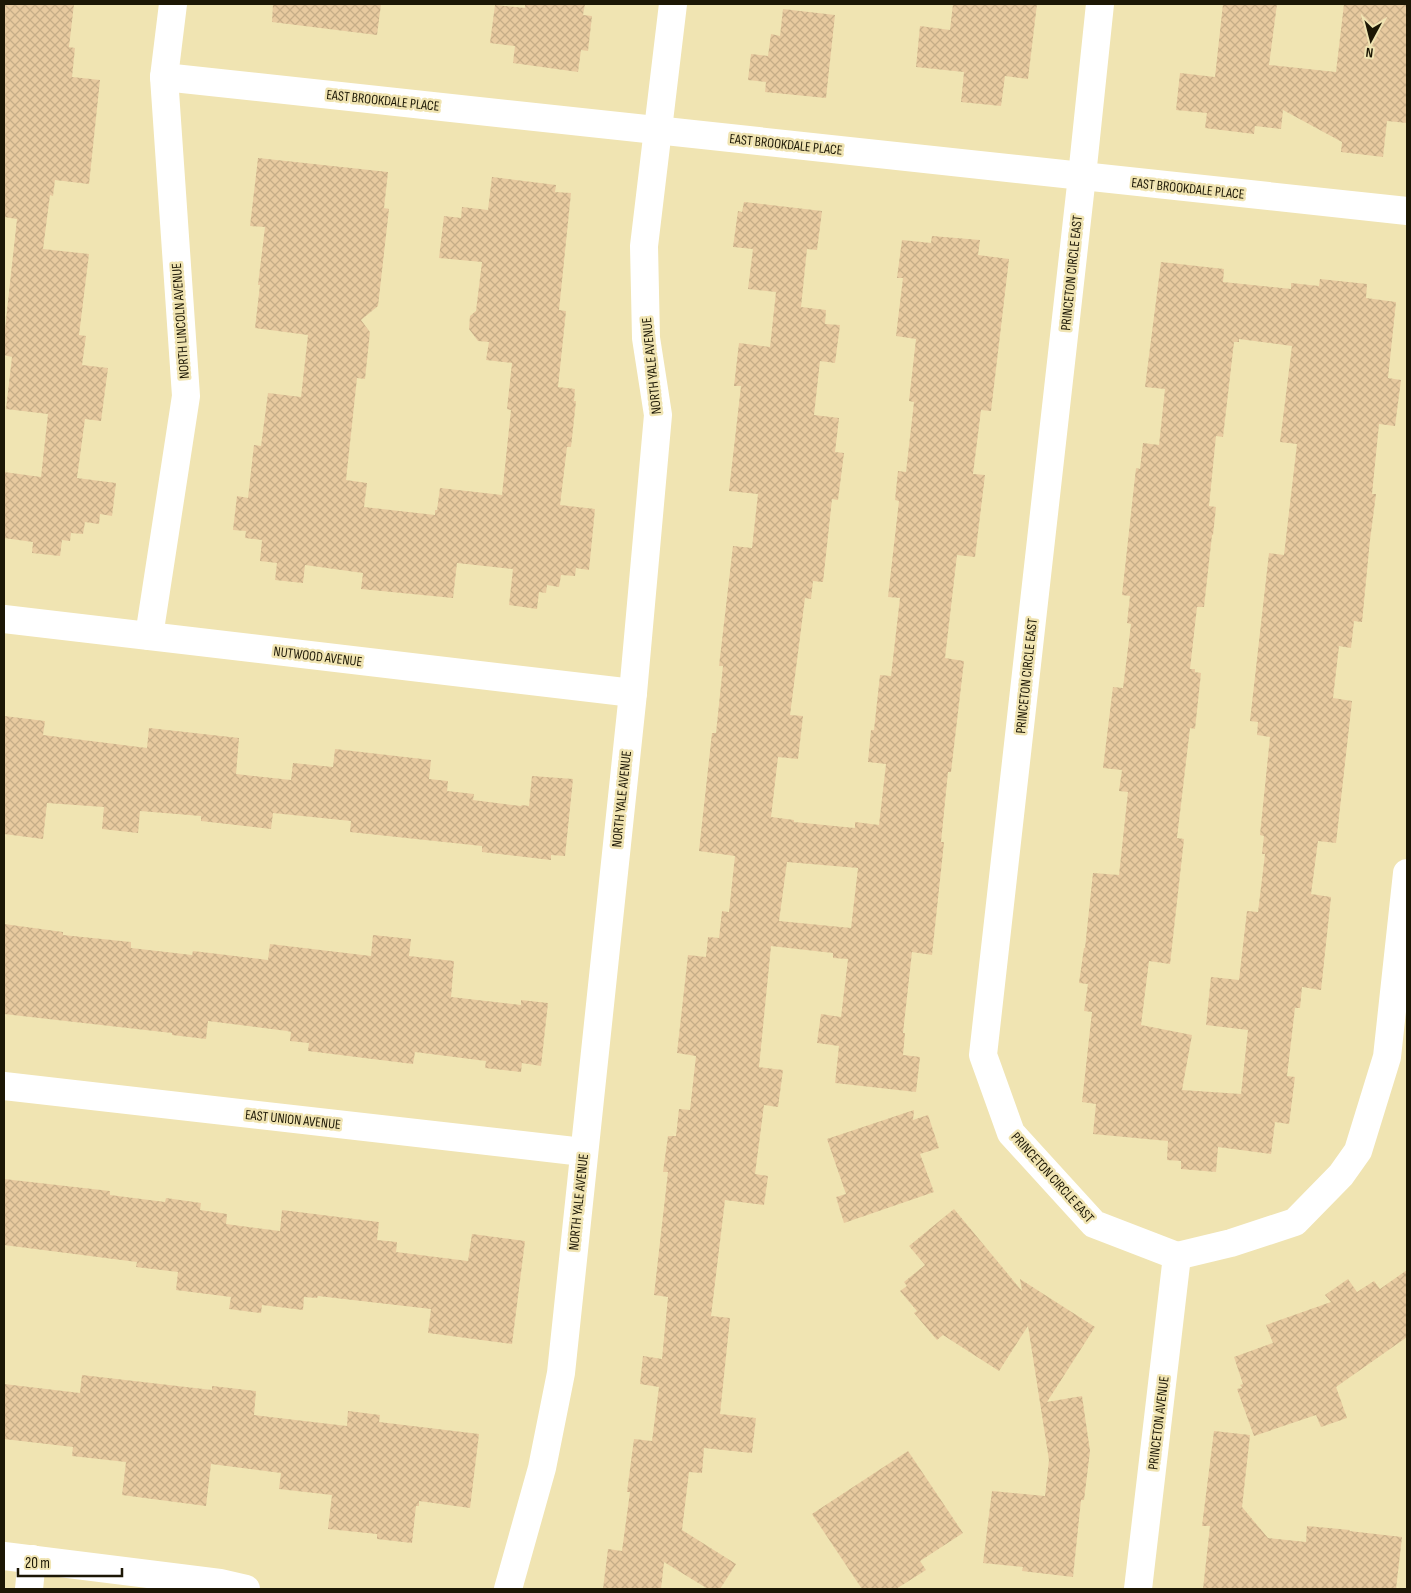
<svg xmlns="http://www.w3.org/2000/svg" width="1411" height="1593" viewBox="0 0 1411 1593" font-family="'Sofia Sans Condensed',sans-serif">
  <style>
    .building { fill: url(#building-cross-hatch); fill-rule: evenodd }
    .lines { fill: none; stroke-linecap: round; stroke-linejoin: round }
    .minor { stroke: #fff; stroke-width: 28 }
    .labels { text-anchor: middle; stroke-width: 5; stroke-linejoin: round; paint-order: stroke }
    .street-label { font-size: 14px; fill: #1c1705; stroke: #f0e4b2 }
  </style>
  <defs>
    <pattern id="building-cross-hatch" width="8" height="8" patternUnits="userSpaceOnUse" patternTransform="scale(1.25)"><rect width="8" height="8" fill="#e8ca9f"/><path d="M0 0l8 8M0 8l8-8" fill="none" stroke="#c6ad87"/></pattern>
  </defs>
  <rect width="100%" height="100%" fill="#f0e4b2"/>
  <g class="building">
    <path d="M 4,4 L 74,4 L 69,47 L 75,48 L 72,77 L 100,80 L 89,184 L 55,180 L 53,196 L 50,195 L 43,249 L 89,254 L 79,335 L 86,336 L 82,365 L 108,368 L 101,421 L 85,419 L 77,478 L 116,483 L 112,516 L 100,514 L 99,524 L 85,522 L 83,534 L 71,533 L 70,541 L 62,540 L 60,556 L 32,553 L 33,542 L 4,538 L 4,472 L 41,477 L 48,414 L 6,409 L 12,357 L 4,355 L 4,338 L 17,219 L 4,217 Z"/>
    <path d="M 273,4 L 381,4 L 377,35 L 272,22 Z"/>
    <path d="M 525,4 L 585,4 L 583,15 L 592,16 L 588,51 L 581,50 L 578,72 L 513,63 L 515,46 L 490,43 L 495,5 L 525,8 Z"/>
    <path d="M 953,4 L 1037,4 L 1028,79 L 1005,76 L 1001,106 L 961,102 L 964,72 L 916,67 L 920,26 L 950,30 Z"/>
    <path d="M 1223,4 L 1277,4 L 1269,65 L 1336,72 L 1344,4 L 1407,4 L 1407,123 L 1387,121 L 1383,157 L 1341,152 L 1342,142 L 1283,110 L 1281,129 L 1255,126 L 1254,134 L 1205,128 L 1207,113 L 1176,110 L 1180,73 L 1215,77 Z"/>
    <path d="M 783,9 L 835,15 L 826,98 L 765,92 L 766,82 L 748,80 L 751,54 L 768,56 L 771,34 L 780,36 Z"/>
    <path d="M 258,158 L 388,172 L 384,208 L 389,209 L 378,306 L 361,320 L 370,332 L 365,379 L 357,378 L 346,480 L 367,483 L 364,507 L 435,515 L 435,510 L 437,510 L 440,488 L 502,495 L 511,410 L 507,409 L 512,363 L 486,360 L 489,342 L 478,341 L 469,329 L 470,316 L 476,311 L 482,262 L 439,258 L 444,216 L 461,218 L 462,207 L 488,210 L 492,177 L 556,185 L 555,192 L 571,193 L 559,310 L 566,311 L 558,387 L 575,389 L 574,401 L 576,401 L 571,447 L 567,447 L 560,505 L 595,509 L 589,570 L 576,568 L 575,576 L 561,575 L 559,587 L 547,585 L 546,593 L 539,592 L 537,609 L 509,605 L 513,569 L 457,563 L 453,598 L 361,589 L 363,573 L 305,565 L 303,583 L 275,580 L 277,563 L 260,561 L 262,540 L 245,538 L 246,531 L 233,530 L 237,496 L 248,498 L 254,445 L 261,446 L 268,393 L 301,397 L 308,335 L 255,328 L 260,285 L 258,285 L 265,227 L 250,226 Z"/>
    <path d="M 744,202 L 822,211 L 817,250 L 807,249 L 801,307 L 826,310 L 825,324 L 840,325 L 835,363 L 820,361 L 814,415 L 839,418 L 835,452 L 844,453 L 838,500 L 832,499 L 823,582 L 813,581 L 811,599 L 805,598 L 790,715 L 803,716 L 798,759 L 778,757 L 771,817 L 794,820 L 794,822 L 855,828 L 855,822 L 879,825 L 886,764 L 868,762 L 871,730 L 874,730 L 880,675 L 891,676 L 900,598 L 888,597 L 899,501 L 895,500 L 898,471 L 906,472 L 914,402 L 909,401 L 916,339 L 896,336 L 903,278 L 897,278 L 902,240 L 931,243 L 932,236 L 980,240 L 978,255 L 1009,259 L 991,411 L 981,410 L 973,474 L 985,475 L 975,557 L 957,555 L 945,658 L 964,661 L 951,772 L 948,772 L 941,842 L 944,842 L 932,955 L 912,952 L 903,1033 L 905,1033 L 903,1055 L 920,1057 L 916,1092 L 835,1083 L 839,1046 L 817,1043 L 821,1014 L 841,1017 L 848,959 L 833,958 L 833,953 L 771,946 L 759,1067 L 783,1070 L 778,1107 L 764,1105 L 755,1174 L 768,1176 L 764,1205 L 725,1200 L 711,1316 L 730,1318 L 720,1414 L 756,1418 L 752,1453 L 704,1448 L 702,1473 L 689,1472 L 682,1530 L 736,1564 L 720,1589 L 708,1589 L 664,1562 L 661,1589 L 603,1589 L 608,1549 L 622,1551 L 630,1492 L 627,1492 L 634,1439 L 652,1441 L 659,1387 L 640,1384 L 643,1356 L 662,1359 L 668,1297 L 654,1295 L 668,1172 L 663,1172 L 668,1136 L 676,1136 L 679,1109 L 690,1110 L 696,1056 L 677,1053 L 688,955 L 706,957 L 708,937 L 719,938 L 722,911 L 729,912 L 735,856 L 699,851 L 712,733 L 716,733 L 723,666 L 719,666 L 733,546 L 752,548 L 758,494 L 729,491 L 741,386 L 734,386 L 739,343 L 770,347 L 776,292 L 748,289 L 753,249 L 733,247 L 738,211 L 742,212 ZM 787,862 L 858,868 L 851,928 L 779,921 Z"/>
    <path d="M 1161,262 L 1224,269 L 1223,282 L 1291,289 L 1291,283 L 1319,286 L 1320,279 L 1367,284 L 1366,298 L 1396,302 L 1388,378 L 1401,380 L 1395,426 L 1379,424 L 1372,494 L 1376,494 L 1370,540 L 1362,622 L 1354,621 L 1351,648 L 1339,646 L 1333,698 L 1352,701 L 1336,843 L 1318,841 L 1311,894 L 1331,897 L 1321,990 L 1302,987 L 1300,1008 L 1295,1008 L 1287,1076 L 1295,1077 L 1289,1124 L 1275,1122 L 1271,1154 L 1218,1147 L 1216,1172 L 1181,1169 L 1181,1161 L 1167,1160 L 1168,1141 L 1093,1134 L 1096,1104 L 1082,1102 L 1092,1012 L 1084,1011 L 1088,984 L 1079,983 L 1084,948 L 1085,948 L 1093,873 L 1119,875 L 1128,792 L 1119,791 L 1122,770 L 1103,768 L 1113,687 L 1123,688 L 1131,624 L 1127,623 L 1130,596 L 1122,595 L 1136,468 L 1140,469 L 1143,443 L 1159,445 L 1165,389 L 1145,387 ZM 1239,339 L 1292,346 L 1280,442 L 1297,444 L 1284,555 L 1269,553 L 1250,721 L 1258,722 L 1257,735 L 1270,737 L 1260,835 L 1264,836 L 1262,854 L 1265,854 L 1258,912 L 1247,911 L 1239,980 L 1211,977 L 1206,1025 L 1248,1030 L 1241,1094 L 1182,1090 L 1192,1035 L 1141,1025 L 1149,961 L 1170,964 L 1184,839 L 1177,838 L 1190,728 L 1195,729 L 1201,673 L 1195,672 L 1195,669 L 1190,669 L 1197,607 L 1204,607 L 1212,535 L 1213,535 L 1216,507 L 1209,506 L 1216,436 L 1223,437 L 1234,342 L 1239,342 Z"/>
    <path d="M 4,716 L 45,721 L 43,735 L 147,748 L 149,728 L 239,738 L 236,774 L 291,780 L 293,763 L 333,767 L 335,749 L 431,760 L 429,779 L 448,781 L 447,791 L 474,794 L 473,800 L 521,806 L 522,805 L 529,806 L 532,776 L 573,779 L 565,856 L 551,855 L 551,860 L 482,852 L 482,846 L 350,832 L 351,821 L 273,813 L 271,829 L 201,821 L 201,816 L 140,811 L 138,833 L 102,829 L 104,807 L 47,803 L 43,839 L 4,834 Z"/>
    <path d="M 4,924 L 63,932 L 63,935 L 131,942 L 131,948 L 192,955 L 193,951 L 268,960 L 270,944 L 371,956 L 373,935 L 411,939 L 409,956 L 454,961 L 451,997 L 521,1005 L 521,1000 L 548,1003 L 541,1066 L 522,1063 L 521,1072 L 485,1068 L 486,1061 L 415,1052 L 413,1064 L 308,1051 L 309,1043 L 290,1041 L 291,1032 L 287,1031 L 208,1021 L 206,1039 L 172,1035 L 172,1033 L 4,1014 Z"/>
    <path d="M 914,1110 L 913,1120 L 928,1115 L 939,1148 L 920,1154 L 934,1192 L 844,1223 L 836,1197 L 846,1194 L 827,1139 Z"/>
    <path d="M 4,1179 L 110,1191 L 110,1195 L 165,1202 L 166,1198 L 201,1203 L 200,1210 L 227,1214 L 226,1224 L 280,1231 L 282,1210 L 379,1222 L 377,1240 L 397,1242 L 396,1252 L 468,1261 L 472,1234 L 525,1241 L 512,1344 L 428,1333 L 431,1309 L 318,1296 L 317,1298 L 304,1297 L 303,1310 L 262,1305 L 261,1313 L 229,1309 L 231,1297 L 176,1290 L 178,1272 L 136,1267 L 137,1262 L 4,1245 Z"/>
    <path d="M 954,1209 L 1022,1291 L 1020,1279 L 1095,1327 L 1047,1402 L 1082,1396 L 1090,1451 L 1084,1500 L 1081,1500 L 1073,1577 L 1022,1571 L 1023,1567 L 983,1563 L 992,1491 L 1045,1496 L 1049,1460 L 1028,1326 L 999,1371 L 943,1335 L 937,1340 L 914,1313 L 917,1311 L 900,1291 L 907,1286 L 904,1282 L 925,1265 L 909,1246 Z"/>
    <path d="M 1407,1270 L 1407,1337 L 1336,1387 L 1347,1418 L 1321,1427 L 1316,1415 L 1254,1436 L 1237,1389 L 1242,1388 L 1240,1385 L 1243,1384 L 1234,1357 L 1273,1343 L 1266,1325 L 1331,1302 L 1325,1295 L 1348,1279 L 1357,1292 L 1374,1281 L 1380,1289 Z"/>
    <path d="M 82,1375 L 212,1390 L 212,1386 L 256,1391 L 254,1415 L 270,1417 L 347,1426 L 348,1411 L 380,1415 L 379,1422 L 479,1434 L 470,1508 L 419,1501 L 419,1506 L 416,1506 L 412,1543 L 377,1539 L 377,1534 L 328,1529 L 332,1495 L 279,1489 L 281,1473 L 211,1464 L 206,1506 L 122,1495 L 126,1462 L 72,1456 L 73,1447 L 4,1439 L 4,1384 L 80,1393 Z"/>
    <path d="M 1214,1431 L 1250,1435 L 1242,1507 L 1268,1538 L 1306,1542 L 1307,1526 L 1350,1530 L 1349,1531 L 1402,1537 L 1396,1589 L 1203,1589 L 1210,1526 L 1202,1526 Z"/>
    <path d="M 908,1451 L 963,1533 L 920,1561 L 926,1570 L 896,1589 L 862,1589 L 812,1514 Z"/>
  </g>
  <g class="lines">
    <g class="minor">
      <path d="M 1100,4 L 1082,176 L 983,1055 L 1011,1133 L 1094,1224 L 1177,1256"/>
      <path d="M 164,77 L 1407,211"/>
      <path d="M 4,619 L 633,693"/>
      <path d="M 149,636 L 186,396 L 164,77 L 173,4"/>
      <path d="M 4,1086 L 583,1152"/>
      <path d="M 1177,1256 L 1231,1243 L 1295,1222 L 1341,1175 L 1358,1151 L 1387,1057 L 1407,873"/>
      <path d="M 4,1556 L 220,1583 L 246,1589"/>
      <path d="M 29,1589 L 32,1559"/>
      <path d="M 508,1589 L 542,1468 L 561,1373 L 633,693 L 658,415 L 646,338 L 644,246 L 673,4"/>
      <path d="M 1138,1589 L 1177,1256"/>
    </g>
  </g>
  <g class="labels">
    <g class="street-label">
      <text transform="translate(383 100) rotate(6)" y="5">EAST BROOKDALE PLACE</text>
      <text transform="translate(786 144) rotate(6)" y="5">EAST BROOKDALE PLACE</text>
      <text transform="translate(1188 188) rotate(6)" y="5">EAST BROOKDALE PLACE</text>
      <text transform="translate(1071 273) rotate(-84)" y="5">PRINCETON CIRCLE EAST</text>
      <text transform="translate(180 321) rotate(-94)" y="5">NORTH LINCOLN AVENUE</text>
      <text transform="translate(651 366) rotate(-96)" y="5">NORTH YALE AVENUE</text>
      <text transform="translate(318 656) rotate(7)" y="5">NUTWOOD AVENUE</text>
      <text transform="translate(1026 676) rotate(-84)" y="5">PRINCETON CIRCLE EAST</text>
      <text transform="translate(621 799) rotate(-84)" y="5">NORTH YALE AVENUE</text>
      <text transform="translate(293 1119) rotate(6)" y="5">EAST UNION AVENUE</text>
      <text transform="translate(1053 1177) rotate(48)" y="5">PRINCETON CIRCLE EAST</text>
      <text transform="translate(578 1202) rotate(-84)" y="5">NORTH YALE AVENUE</text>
      <text transform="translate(1158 1423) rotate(-83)" y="5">PRINCETON AVENUE</text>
    </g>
  </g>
  <rect width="1411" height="1593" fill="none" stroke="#1c1705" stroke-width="10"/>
  <g transform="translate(1371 40) rotate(187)" stroke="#f0e4b2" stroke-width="4" paint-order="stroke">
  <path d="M0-4L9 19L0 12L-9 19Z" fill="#1c1705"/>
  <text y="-8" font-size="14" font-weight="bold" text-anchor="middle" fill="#1c1705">N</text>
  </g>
  <path d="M18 1568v8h104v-8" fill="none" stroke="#1c1705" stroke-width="2.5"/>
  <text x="25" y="1568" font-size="15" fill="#1c1705" stroke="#f0e4b2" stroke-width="4" paint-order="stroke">20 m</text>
</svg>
